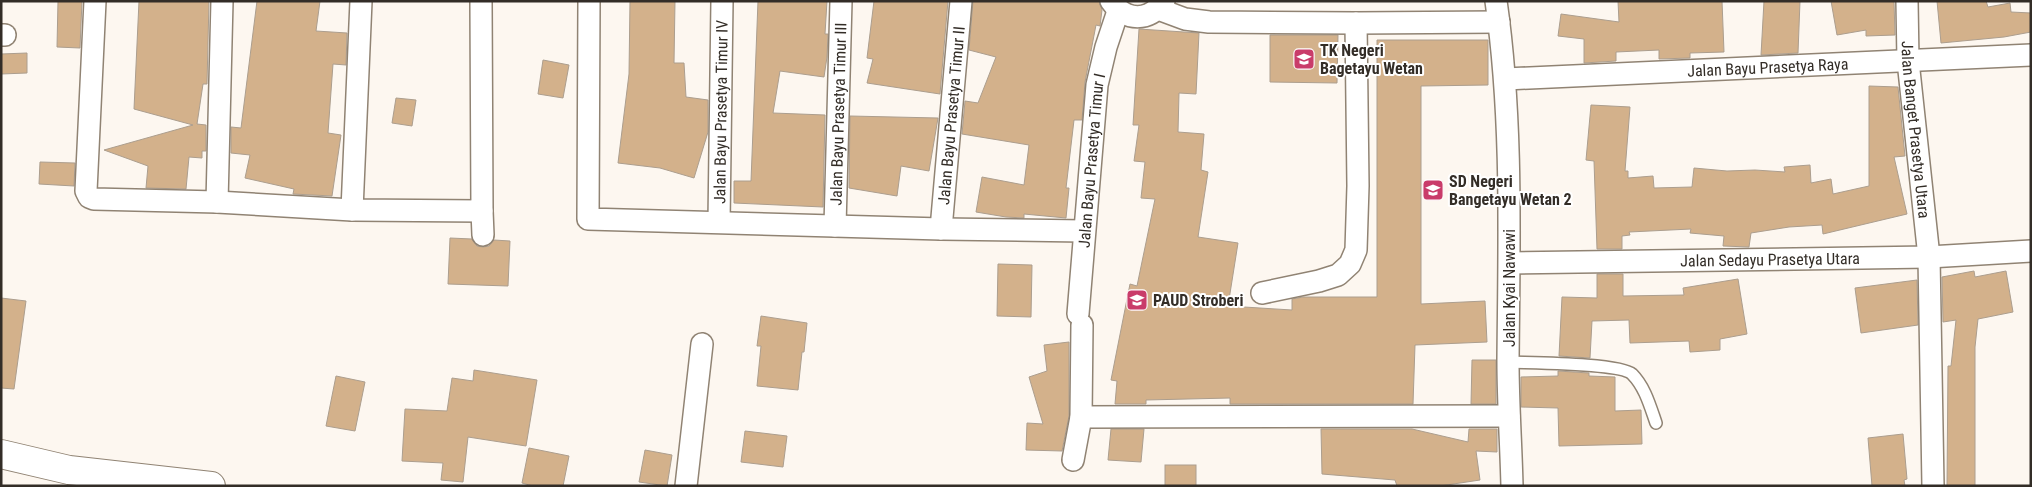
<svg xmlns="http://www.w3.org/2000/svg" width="2032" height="487" viewBox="0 0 2032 487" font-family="'Roboto Condensed',sans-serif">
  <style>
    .building { fill: #d3b18b; stroke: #ac9e8e }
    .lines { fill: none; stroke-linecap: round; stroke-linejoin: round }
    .service-casing { stroke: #908373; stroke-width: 14 }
    .minor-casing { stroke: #908373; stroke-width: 24 }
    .tertiary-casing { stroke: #908373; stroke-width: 30 }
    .service { stroke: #fff; stroke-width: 11 }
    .minor { stroke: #fff; stroke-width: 21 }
    .tertiary { stroke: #fff; stroke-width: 28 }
    .labels { text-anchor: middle; stroke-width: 4; stroke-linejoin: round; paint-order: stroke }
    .poi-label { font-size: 16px; font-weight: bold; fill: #332d27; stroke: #fff; text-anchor: start }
    .street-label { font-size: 16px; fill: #332d27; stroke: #fff }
  </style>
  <rect width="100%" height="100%" fill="#fdf7f0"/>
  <g class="building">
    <path d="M 58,1 L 82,1 L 80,48 L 57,47 Z"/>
    <path d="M 139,1 L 209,1 L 207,84 L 203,84 L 197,124 L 206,125 L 206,151 L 202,151 L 202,158 L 189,157 L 186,189 L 146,188 L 148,166 L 104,150 L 193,125 L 134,109 Z"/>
    <path d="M 257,1 L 320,1 L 316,31 L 347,33 L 346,65 L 333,64 L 328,133 L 341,135 L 332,196 L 293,194 L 294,189 L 245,178 L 250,155 L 231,153 L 231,127 L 241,128 Z"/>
    <path d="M 630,1 L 675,1 L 674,63 L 684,63 L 686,97 L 708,100 L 708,132 L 694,178 L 660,168 L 618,163 L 629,74 Z"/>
    <path d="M 758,1 L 827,1 L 825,34 L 828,34 L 827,57 L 824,77 L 780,71 L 773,113 L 825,115 L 823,207 L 734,203 L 734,181 L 751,181 Z"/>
    <path d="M 874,1 L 948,1 L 940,94 L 867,83 L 873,59 L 867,58 Z"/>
    <path d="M 973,1 L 1099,1 L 1102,10 L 1100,26 L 1096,25 L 1085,82 L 1082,120 L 1074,120 L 1066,188 L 1069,188 L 1066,218 L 1024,214 L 1024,218 L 1006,217 L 976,212 L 982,177 L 1024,185 L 1029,145 L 962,134 L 965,101 L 978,103 L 996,57 L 969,50 Z"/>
    <path d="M 1618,1 L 1722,1 L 1724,52 L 1690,53 L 1690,58 L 1659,59 L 1659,50 L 1616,52 L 1616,61 L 1584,63 L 1584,39 L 1558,36 L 1561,14 L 1619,22 Z"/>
    <path d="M 1764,1 L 1800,1 L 1798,53 L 1761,55 Z"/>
    <path d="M 1831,1 L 1894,1 L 1895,35 L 1866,36 L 1866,30 L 1837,35 Z"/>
    <path d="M 1937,1 L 1986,1 L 1988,7 L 2010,3 L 2011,12 L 2031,13 L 2031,32 L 2004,37 L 1941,43 Z"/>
    <path d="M 1139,29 L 1199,33 L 1196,94 L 1179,93 L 1178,132 L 1204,134 L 1201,170 L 1208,172 L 1198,237 L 1238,243 L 1228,306 L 1292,310 L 1292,299 L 1303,297 L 1377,297 L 1377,40 L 1488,40 L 1488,85 L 1421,86 L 1421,304 L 1485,301 L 1487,342 L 1415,345 L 1413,404 L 1230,404 L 1230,398 L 1146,400 L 1146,404 L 1115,404 L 1117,381 L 1111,380 L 1130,284 L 1137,286 L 1155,199 L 1141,198 L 1145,162 L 1134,161 L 1139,125 L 1133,125 Z"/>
    <path d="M 1270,35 L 1338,35 L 1337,83 L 1270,82 Z"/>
    <path d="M 27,53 L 27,73 L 1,74 L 1,54 Z"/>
    <path d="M 543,60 L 569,65 L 563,98 L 538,94 Z"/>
    <path d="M 1869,86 L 1898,87 L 1905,156 L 1894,157 L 1907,214 L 1823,234 L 1822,225 L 1789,227 L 1751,233 L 1749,247 L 1723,246 L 1724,236 L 1690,233 L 1691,229 L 1629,232 L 1630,235 L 1622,236 L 1622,249 L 1597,249 L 1594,161 L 1586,160 L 1591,105 L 1630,107 L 1625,171 L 1628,171 L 1628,178 L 1653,176 L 1654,188 L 1692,187 L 1694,168 L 1727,171 L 1755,170 L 1785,172 L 1784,167 L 1810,165 L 1811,183 L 1831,179 L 1833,194 L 1869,186 Z"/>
    <path d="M 396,98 L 416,100 L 412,126 L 392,123 Z"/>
    <path d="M 850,116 L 938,118 L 929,171 L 901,166 L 897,196 L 849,188 Z"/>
    <path d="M 40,162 L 75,163 L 74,186 L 39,184 Z"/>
    <path d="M 450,238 L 472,239 L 477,246 L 483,247 L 489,246 L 494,240 L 510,241 L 508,286 L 448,284 Z"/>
    <path d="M 998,264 L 1032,265 L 1031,317 L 997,316 Z"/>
    <path d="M 1974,271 L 1975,277 L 2006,271 L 2013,312 L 1978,319 L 1975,347 L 1975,486 L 1947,486 L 1948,366 L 1951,366 L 1956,320 L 1943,322 L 1942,277 Z"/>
    <path d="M 1597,274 L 1623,274 L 1623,296 L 1684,295 L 1683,288 L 1738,279 L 1747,334 L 1720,339 L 1720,350 L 1690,352 L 1689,341 L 1630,343 L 1629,320 L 1592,321 L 1590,358 L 1559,356 L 1562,297 L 1597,298 Z"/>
    <path d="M 1917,280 L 1918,325 L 1861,333 L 1855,288 Z"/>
    <path d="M 1,298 L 26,301 L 14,389 L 1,388 Z"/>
    <path d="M 761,316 L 807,323 L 804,352 L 802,352 L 798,390 L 757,386 L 761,346 L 757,346 Z"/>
    <path d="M 1069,342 L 1069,416 L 1062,451 L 1026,450 L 1027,423 L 1043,424 L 1029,377 L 1047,371 L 1044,345 Z"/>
    <path d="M 1472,360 L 1496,360 L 1496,404 L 1471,404 Z"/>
    <path d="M 474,370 L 537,380 L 526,446 L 468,437 L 463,482 L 441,480 L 443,463 L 402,461 L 405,409 L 447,411 L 452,378 L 473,381 Z"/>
    <path d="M 1558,371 L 1589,373 L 1589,376 L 1615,377 L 1615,411 L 1641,410 L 1642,444 L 1559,446 L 1558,408 L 1521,407 L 1521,377 L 1558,376 Z"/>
    <path d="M 336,376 L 365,382 L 355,431 L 326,426 Z"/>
    <path d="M 1111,429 L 1144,429 L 1141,462 L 1108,460 Z"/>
    <path d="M 1321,429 L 1412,429 L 1468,442 L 1469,429 L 1497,429 L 1497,452 L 1476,451 L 1480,480 L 1440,486 L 1397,486 L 1395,480 L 1322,474 Z"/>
    <path d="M 745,431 L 787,436 L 783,467 L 741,462 Z"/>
    <path d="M 1903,434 L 1907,479 L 1904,480 L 1905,486 L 1872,486 L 1868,438 Z"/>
    <path d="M 529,448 L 569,456 L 563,486 L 533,486 L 522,483 Z"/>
    <path d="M 645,450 L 672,455 L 667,486 L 639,482 Z"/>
    <rect x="1165" y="465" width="31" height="21"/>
  </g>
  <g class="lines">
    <g class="service-casing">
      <path id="service" d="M 1508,362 C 1529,363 1620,363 1632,374 C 1645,387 1650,406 1656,423"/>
    </g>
    <g class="minor-casing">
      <g id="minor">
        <path d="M 95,1 L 86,191 L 89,197 L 94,199 L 217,202 L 352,210 L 482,211 L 481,1"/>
        <path d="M 589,1 L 588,219 L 941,229 L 1084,231"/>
        <path d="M 1111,1 C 1126,22 1149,22 1164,1"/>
        <path d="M 1496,1 C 1513,120 1509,241 1508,361 C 1508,403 1511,444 1512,486"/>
        <path id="s1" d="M 1907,1 L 1908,61 L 1929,257 L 1933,486"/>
        <path d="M 1158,9 L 1185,19 L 1209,22 L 1356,23 L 1499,22"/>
        <path d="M 1,35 L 5,35"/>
        <path id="s2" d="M 1506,79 L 2031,55"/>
        <path d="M 217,202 L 222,1"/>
        <path d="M 352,210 L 361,1"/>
        <path d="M 482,211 L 483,235"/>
        <path id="s3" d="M 719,222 L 722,1"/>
        <path id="s4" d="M 835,226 L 841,1"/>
        <path id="s5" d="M 941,229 L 961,1"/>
        <path id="s6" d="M 1510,263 L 1929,257 L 2031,251"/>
        <path d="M 1262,293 L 1319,281 L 1338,275 L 1350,264 L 1356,250 L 1358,186 L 1356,23"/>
        <path id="s7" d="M 1078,314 L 1097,85 L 1106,47 L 1118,11"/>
        <path d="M 1081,417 L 1509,416"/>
        <path d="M 1073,460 L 1081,417 L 1082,325"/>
        <path d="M 686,486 L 702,344"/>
      </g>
    </g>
    <g class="tertiary-casing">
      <path id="tertiary" d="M 1,454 L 69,470 L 211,486"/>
    </g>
    <use href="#service" class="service"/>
    <use href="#minor" class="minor"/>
    <use href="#tertiary" class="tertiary"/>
  </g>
  <defs>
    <g id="school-square" transform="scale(1.125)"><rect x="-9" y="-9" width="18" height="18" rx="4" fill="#c93c6a" stroke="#fff"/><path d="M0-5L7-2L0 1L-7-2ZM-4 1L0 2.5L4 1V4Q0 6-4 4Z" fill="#fff"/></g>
  </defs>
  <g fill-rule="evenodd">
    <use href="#school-square" x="1304" y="59"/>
    <use href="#school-square" x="1433" y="190"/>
    <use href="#school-square" x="1137" y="300"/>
  </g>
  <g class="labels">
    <g class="poi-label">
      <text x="1320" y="56">TK Negeri<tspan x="1320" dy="18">Bagetayu Wetan</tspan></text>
      <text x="1449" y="187">SD Negeri<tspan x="1449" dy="18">Bangetayu Wetan 2</tspan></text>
      <text x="1153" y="306">PAUD Stroberi</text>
    </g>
    <g class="street-label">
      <text dy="6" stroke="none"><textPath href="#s2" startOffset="262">Jalan Bayu Prasetya Raya</textPath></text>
      <text dy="6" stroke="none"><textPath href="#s3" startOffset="110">Jalan Bayu Prasetya Timur IV</textPath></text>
      <text dy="6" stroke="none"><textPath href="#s4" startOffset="112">Jalan Bayu Prasetya Timur III</textPath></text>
      <text dy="6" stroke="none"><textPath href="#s5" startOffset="114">Jalan Bayu Prasetya Timur II</textPath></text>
      <text dy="6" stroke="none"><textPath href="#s1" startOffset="129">Jalan Banget Prasetya Utara</textPath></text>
      <text dy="6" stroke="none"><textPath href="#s7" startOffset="154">Jalan Bayu Prasetya Timur I</textPath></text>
      <text dy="6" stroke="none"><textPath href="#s6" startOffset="260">Jalan Sedayu Prasetya Utara</textPath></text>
      <text transform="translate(1509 288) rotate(-90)" y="6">Jalan Kyai Nawawi</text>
    </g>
  </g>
  <rect width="2032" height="487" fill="none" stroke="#332d27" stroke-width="5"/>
</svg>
